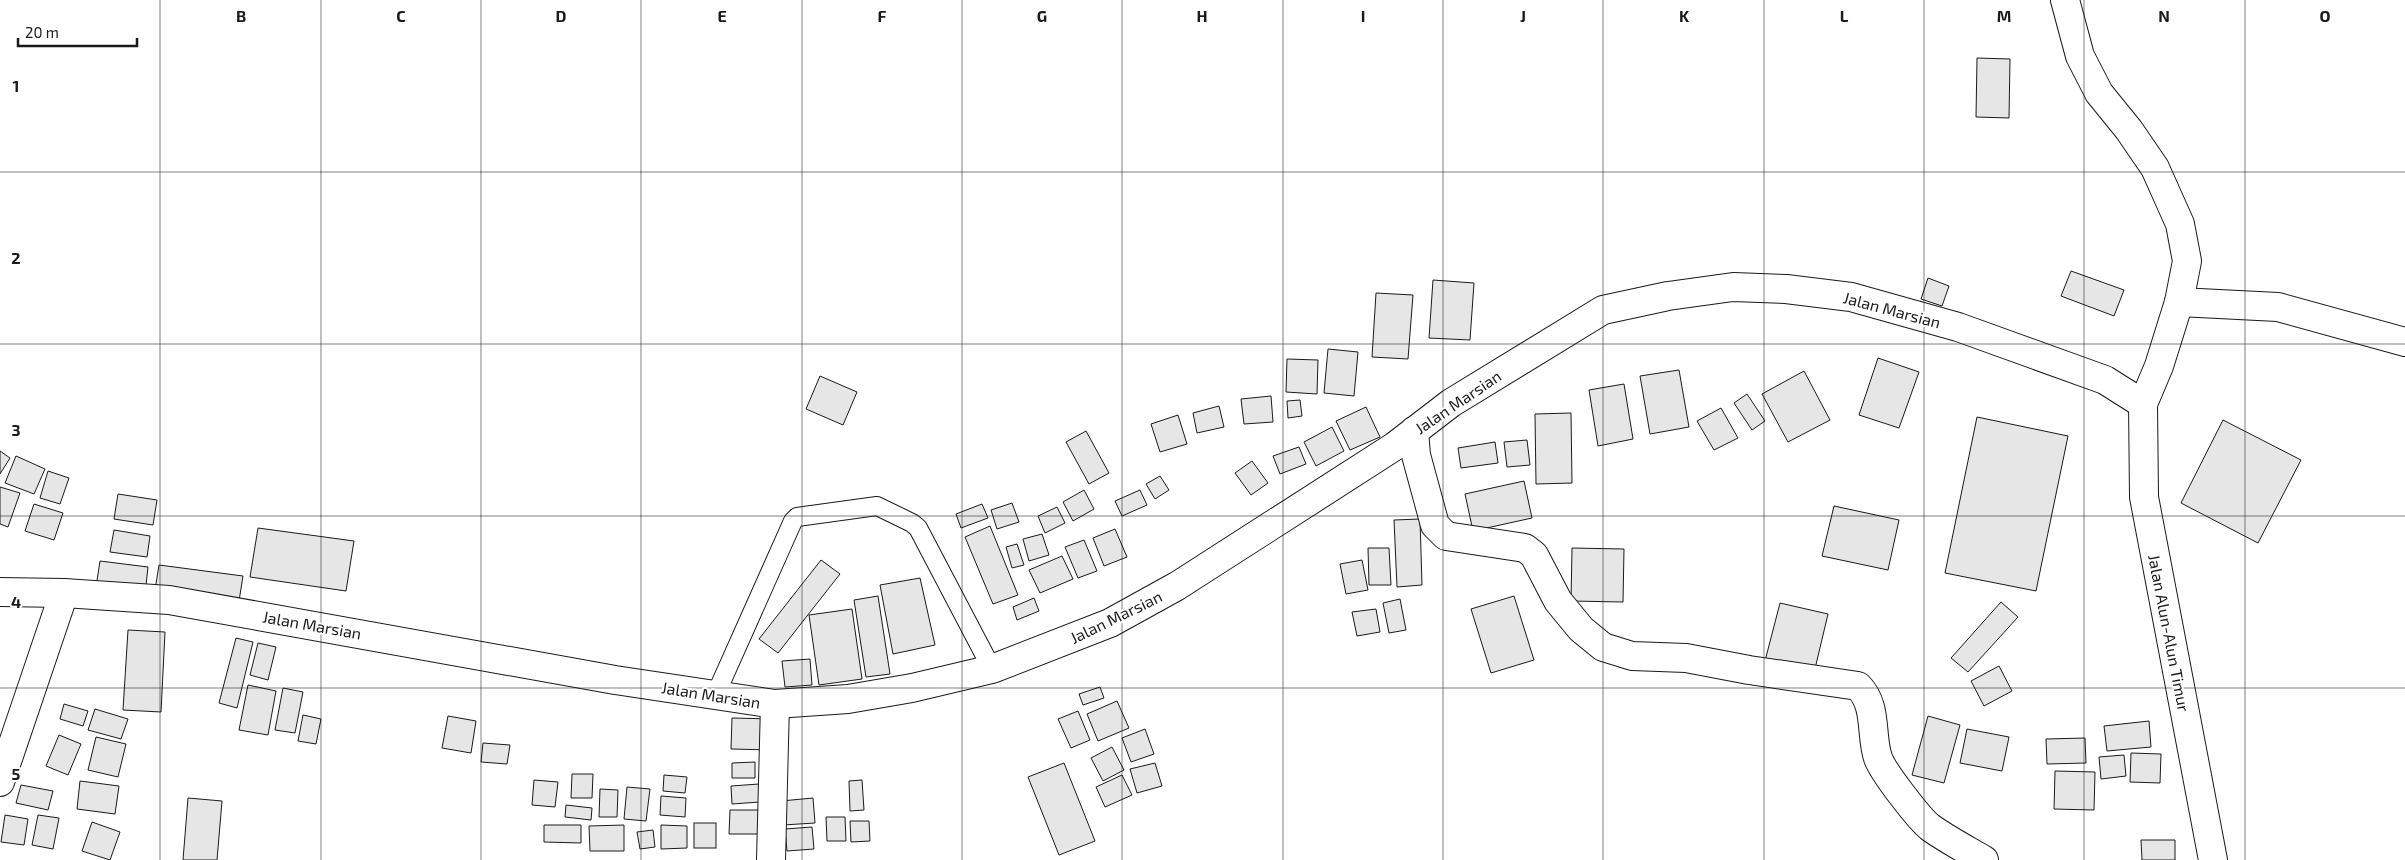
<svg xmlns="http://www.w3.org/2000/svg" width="2405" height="860" viewBox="0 0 2405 860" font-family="'Exo 2',sans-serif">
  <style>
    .building { fill: #e6e6e6; stroke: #1a1a1a }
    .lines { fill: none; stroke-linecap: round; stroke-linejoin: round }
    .lane-casing { stroke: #1a1a1a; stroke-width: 20 }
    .street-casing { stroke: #1a1a1a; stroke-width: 30 }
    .secondary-casing { stroke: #1a1a1a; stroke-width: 30 }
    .lane { stroke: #fff; stroke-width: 18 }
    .street { stroke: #fff; stroke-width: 28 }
    .secondary { stroke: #fff; stroke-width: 28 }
    .grid { fill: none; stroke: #1a1a1a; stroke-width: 1; stroke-opacity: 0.55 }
    .labels { text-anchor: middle; stroke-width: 4; stroke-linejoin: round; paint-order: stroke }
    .street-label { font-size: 16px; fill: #1a1a1a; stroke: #fff }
    .grid-label { font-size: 16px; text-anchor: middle; font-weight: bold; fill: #1a1a1a; stroke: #fff; stroke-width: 4; stroke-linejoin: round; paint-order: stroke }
  </style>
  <rect width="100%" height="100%" fill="#fff"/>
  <g class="building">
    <path d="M 1977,58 L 2010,59 L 2009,118 L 1976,117 Z"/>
    <path d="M 2071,271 L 2124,290 L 2114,316 L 2061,296 Z"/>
    <path d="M 1928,278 L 1949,286 L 1942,306 L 1921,299 Z"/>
    <path d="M 1433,280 L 1474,283 L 1470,340 L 1429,338 Z"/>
    <path d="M 1376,293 L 1413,295 L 1408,359 L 1372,357 Z"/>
    <path d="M 1328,349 L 1358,352 L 1354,396 L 1324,393 Z"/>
    <path d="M 1878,358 L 1919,372 L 1899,428 L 1859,415 Z"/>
    <path d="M 1287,359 L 1318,360 L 1317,394 L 1286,392 Z"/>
    <path d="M 1679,370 L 1689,427 L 1650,434 L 1640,376 Z"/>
    <path d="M 1804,371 L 1830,420 L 1788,442 L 1762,394 Z"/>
    <path d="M 820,376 L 857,392 L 843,425 L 806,409 Z"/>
    <path d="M 1624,384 L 1633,439 L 1598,446 L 1589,390 Z"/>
    <path d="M 1747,394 L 1765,421 L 1752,430 L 1734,403 Z"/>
    <path d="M 1271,396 L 1273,422 L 1244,424 L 1241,399 Z"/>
    <path d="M 1300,400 L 1302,416 L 1288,418 L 1287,401 Z"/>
    <path d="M 1219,406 L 1224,427 L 1197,433 L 1193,413 Z"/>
    <path d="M 1366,407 L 1380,437 L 1350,450 L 1336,421 Z"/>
    <path d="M 1721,408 L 1738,438 L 1714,450 L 1697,421 Z"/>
    <path d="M 1571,413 L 1572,483 L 1536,484 L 1535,414 Z"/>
    <path d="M 1178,415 L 1187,444 L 1160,452 L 1151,424 Z"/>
    <path d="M 1977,417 L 2068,436 L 2036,591 L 1945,573 Z"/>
    <path d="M 2223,420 L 2301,460 L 2258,543 L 2181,503 Z"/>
    <path d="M 1332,427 L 1344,451 L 1316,466 L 1304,442 Z"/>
    <path d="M 1086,431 L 1109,473 L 1089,484 L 1066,442 Z"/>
    <path d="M 1527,440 L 1530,465 L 1507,467 L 1504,442 Z"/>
    <path d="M 1495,442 L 1498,463 L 1461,468 L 1458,448 Z"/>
    <path d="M 1299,447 L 1306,464 L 1280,474 L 1273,456 Z"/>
    <path d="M 0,451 L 10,458 L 0,474 Z"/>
    <path d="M 16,456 L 45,469 L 34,494 L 5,483 Z"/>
    <path d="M 1252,461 L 1268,483 L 1251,495 L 1235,473 Z"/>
    <path d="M 48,471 L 69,478 L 60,504 L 40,498 Z"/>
    <path d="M 1160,476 L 1169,490 L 1155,499 L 1146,484 Z"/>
    <path d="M 1524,481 L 1532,518 L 1473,531 L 1465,494 Z"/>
    <path d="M 0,487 L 20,493 L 8,527 L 0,524 Z"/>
    <path d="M 1084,490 L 1094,509 L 1073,521 L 1063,502 Z"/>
    <path d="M 1140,490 L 1147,505 L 1122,516 L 1115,501 Z"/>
    <path d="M 118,494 L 157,500 L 153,525 L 114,519 Z"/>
    <path d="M 1012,503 L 1019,522 L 997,529 L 991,510 Z"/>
    <path d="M 34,504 L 63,513 L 54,540 L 25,531 Z"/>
    <path d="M 982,504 L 988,518 L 961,528 L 956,514 Z"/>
    <path d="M 1834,506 L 1899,520 L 1888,570 L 1822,556 Z"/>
    <path d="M 1057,507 L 1065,523 L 1045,533 L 1038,516 Z"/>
    <path d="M 1420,519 L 1422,585 L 1397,587 L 1394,520 Z"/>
    <path d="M 990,526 L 1018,595 L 993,604 L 965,537 Z"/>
    <path d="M 258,528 L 354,541 L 346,591 L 250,577 Z"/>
    <path d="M 1115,529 L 1127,557 L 1104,566 L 1093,538 Z"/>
    <path d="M 114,530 L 150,536 L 147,557 L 110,552 Z"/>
    <path d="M 1042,534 L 1049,555 L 1029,561 L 1023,539 Z"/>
    <path d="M 1084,540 L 1097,571 L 1078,578 L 1065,547 Z"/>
    <path d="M 1017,544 L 1024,565 L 1012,568 L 1006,547 Z"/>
    <path d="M 1368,548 L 1389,548 L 1391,585 L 1369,585 Z"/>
    <path d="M 1572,548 L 1624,549 L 1623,602 L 1571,601 Z"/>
    <path d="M 1062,556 L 1073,579 L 1040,593 L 1029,570 Z"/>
    <path d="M 821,560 L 840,574 L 778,653 L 759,639 Z"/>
    <path d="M 1362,560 L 1368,590 L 1346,594 L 1340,564 Z"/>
    <path d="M 100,561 L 148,567 L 145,594 L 96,587 Z"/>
    <path d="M 159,565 L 243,576 L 239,601 L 155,590 Z"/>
    <path d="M 920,578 L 935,645 L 893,654 L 880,585 Z"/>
    <path d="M 878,596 L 890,674 L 866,677 L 854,600 Z"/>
    <path d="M 1514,596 L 1534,660 L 1491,673 L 1471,609 Z"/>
    <path d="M 1034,598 L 1039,611 L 1017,620 L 1013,607 Z"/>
    <path d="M 1400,599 L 1406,630 L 1389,633 L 1383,603 Z"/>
    <path d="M 2001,602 L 2018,617 L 1968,672 L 1951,658 Z"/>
    <path d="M 1780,603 L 1828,614 L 1814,673 L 1765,661 Z"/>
    <path d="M 852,609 L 862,679 L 819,685 L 809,615 Z"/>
    <path d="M 1376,609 L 1380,632 L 1357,636 L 1352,612 Z"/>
    <path d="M 128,630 L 165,632 L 161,712 L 123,710 Z"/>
    <path d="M 236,638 L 253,642 L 237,708 L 219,703 Z"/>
    <path d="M 258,643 L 276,647 L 268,680 L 250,675 Z"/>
    <path d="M 810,659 L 812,685 L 785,687 L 782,661 Z"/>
    <path d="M 1999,666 L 2012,691 L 1984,706 L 1971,681 Z"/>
    <path d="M 248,685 L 276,691 L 268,735 L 239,730 Z"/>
    <path d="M 1100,687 L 1104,698 L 1083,705 L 1079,694 Z"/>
    <path d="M 283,688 L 303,692 L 295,733 L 275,730 Z"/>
    <path d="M 1117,701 L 1129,728 L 1098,741 L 1087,714 Z"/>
    <path d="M 64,704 L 88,711 L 83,726 L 60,719 Z"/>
    <path d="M 95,709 L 128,719 L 121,739 L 88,730 Z"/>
    <path d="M 1078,711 L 1090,740 L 1071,748 L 1058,719 Z"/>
    <path d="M 303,715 L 321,719 L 316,744 L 298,741 Z"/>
    <path d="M 448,716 L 476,721 L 471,753 L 442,748 Z"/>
    <path d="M 1928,716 L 1960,725 L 1944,783 L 1912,775 Z"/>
    <path d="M 732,718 L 773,719 L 772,750 L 731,749 Z"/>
    <path d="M 2149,721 L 2151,747 L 2107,751 L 2104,726 Z"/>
    <path d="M 1145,729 L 1154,754 L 1131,762 L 1122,738 Z"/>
    <path d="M 1967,729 L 2009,737 L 2002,771 L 1960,763 Z"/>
    <path d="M 59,735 L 81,744 L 68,775 L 46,766 Z"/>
    <path d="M 96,737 L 126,744 L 118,777 L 88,770 Z"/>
    <path d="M 2085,738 L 2086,763 L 2047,764 L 2046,739 Z"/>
    <path d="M 483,743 L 510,745 L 507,764 L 481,762 Z"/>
    <path d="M 1112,747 L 1124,770 L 1103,781 L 1091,758 Z"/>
    <path d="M 2131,753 L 2161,754 L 2160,783 L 2130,782 Z"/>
    <path d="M 2124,755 L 2126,776 L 2101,779 L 2099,757 Z"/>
    <path d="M 755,762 L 755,778 L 732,778 L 732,763 Z"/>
    <path d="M 1064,763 L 1095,841 L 1059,855 L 1028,777 Z"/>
    <path d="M 1155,763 L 1162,786 L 1137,793 L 1130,769 Z"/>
    <path d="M 2055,771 L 2095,772 L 2094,810 L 2054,809 Z"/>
    <path d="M 572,774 L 593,774 L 592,798 L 571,798 Z"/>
    <path d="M 664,775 L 687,777 L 685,793 L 663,791 Z"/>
    <path d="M 1122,775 L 1132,795 L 1105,807 L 1096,787 Z"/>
    <path d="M 534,780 L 558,782 L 555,807 L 532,805 Z"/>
    <path d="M 862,780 L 864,810 L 850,811 L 849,781 Z"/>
    <path d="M 80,781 L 119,786 L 115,814 L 77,809 Z"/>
    <path d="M 759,784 L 760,802 L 732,804 L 731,786 Z"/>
    <path d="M 21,785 L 53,791 L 48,810 L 16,803 Z"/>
    <path d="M 627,787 L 650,789 L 646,821 L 624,819 Z"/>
    <path d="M 600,789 L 618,790 L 617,817 L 599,817 Z"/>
    <path d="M 661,796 L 686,798 L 685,817 L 660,815 Z"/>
    <path d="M 188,798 L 222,801 L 217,860 L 183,860 Z"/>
    <path d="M 813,798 L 815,823 L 783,825 L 781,801 Z"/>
    <path d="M 566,805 L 592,808 L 591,820 L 565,817 Z"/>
    <path d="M 730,810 L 760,810 L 760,834 L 729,834 Z"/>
    <path d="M 5,815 L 28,819 L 24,845 L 1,842 Z"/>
    <path d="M 38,815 L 59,818 L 53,849 L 32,845 Z"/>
    <path d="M 826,817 L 845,817 L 846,841 L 827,841 Z"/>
    <path d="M 850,821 L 869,821 L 870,841 L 851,842 Z"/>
    <path d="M 92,822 L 120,832 L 110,860 L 82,851 Z"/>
    <rect x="694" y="823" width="22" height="25"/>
    <path d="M 544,825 L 581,825 L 581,843 L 544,842 Z"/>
    <path d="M 624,825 L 624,851 L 590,851 L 589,826 Z"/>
    <path d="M 661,825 L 687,826 L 687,848 L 661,849 Z"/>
    <path d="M 812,827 L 814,849 L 787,851 L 785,829 Z"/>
    <path d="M 653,830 L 655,847 L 640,849 L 637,832 Z"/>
    <path d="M 2141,840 L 2175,840 L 2175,860 L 2142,860 Z"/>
  </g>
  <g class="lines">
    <g class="lane-casing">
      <path id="lane" d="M 715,696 L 793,521 L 797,517 L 877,506 L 912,523 L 918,528 L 992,669"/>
    </g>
    <g class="street-casing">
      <g id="street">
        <path d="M 2179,302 L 2278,307 L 2405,342"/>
        <path d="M 1414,431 L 1416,455 L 1435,525 L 1446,536 L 1525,548 L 1534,555 L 1558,601 L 1581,629 L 1603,647 L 1632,656 L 1686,658 L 1749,670 L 1858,686 C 1878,706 1870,734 1878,758 C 1883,772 1920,820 1931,828 C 1948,840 1967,850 1984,860"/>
        <path d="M 0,782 L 64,593"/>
        <path d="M 771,860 L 775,704"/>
      </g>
    </g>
    <g class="secondary-casing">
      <g id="secondary">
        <path d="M 2065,0 L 2080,56 L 2099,93 L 2129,130 L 2155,168 L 2180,224 L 2187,261 L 2179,302 L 2159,366 L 2143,404 L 2144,497 L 2213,860"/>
        <path d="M 0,592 L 64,593 L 169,600 L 615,680 L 775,704 L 848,699 L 912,688 L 992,669 L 1110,623 L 1177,586 L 1395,446 L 1451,403 L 1603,310 L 1668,296 L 1733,287 L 1786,289 L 1851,297 L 1958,327 L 2105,380 L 2143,404"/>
      </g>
    </g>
    <use href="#lane" class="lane"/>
    <use href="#street" class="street"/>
    <use href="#secondary" class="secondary"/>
  </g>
  <path class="grid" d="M 160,0 L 160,860M 321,0 L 321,860M 481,0 L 481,860M 641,0 L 641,860M 802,0 L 802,860M 962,0 L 962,860M 1122,0 L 1122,860M 1283,0 L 1283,860M 1443,0 L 1443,860M 1603,0 L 1603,860M 1764,0 L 1764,860M 1924,0 L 1924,860M 2084,0 L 2084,860M 2245,0 L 2245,860M 0,172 L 2405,172M 0,344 L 2405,344M 0,516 L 2405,516M 0,688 L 2405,688"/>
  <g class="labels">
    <g class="street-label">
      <text transform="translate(1892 310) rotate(15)" y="6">Jalan Marsian</text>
      <text transform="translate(1458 402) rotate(-34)" y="6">Jalan Marsian</text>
      <text transform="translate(1116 617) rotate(-26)" y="6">Jalan Marsian</text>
      <text transform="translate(312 625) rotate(10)" y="6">Jalan Marsian</text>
      <text transform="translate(2169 633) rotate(79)" y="6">Jalan Alun-Alun Timur</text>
      <text transform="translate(711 695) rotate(9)" y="6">Jalan Marsian</text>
    </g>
  </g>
  <g class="grid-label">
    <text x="241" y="22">B</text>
    <text x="401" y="22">C</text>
    <text x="561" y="22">D</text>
    <text x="722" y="22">E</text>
    <text x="882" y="22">F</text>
    <text x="1042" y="22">G</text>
    <text x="1202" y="22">H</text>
    <text x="1363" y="22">I</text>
    <text x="1523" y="22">J</text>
    <text x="1684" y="22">K</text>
    <text x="1844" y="22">L</text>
    <text x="2004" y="22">M</text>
    <text x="2164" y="22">N</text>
    <text x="2325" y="22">O</text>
    <text x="16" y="92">1</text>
    <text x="16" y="264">2</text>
    <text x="16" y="436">3</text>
    <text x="16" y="608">4</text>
    <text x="16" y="780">5</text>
  </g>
  <path d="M18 38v8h119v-8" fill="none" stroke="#1a1a1a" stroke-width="2.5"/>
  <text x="25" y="38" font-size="15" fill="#1a1a1a" stroke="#ffffff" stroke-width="4" paint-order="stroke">20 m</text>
</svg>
